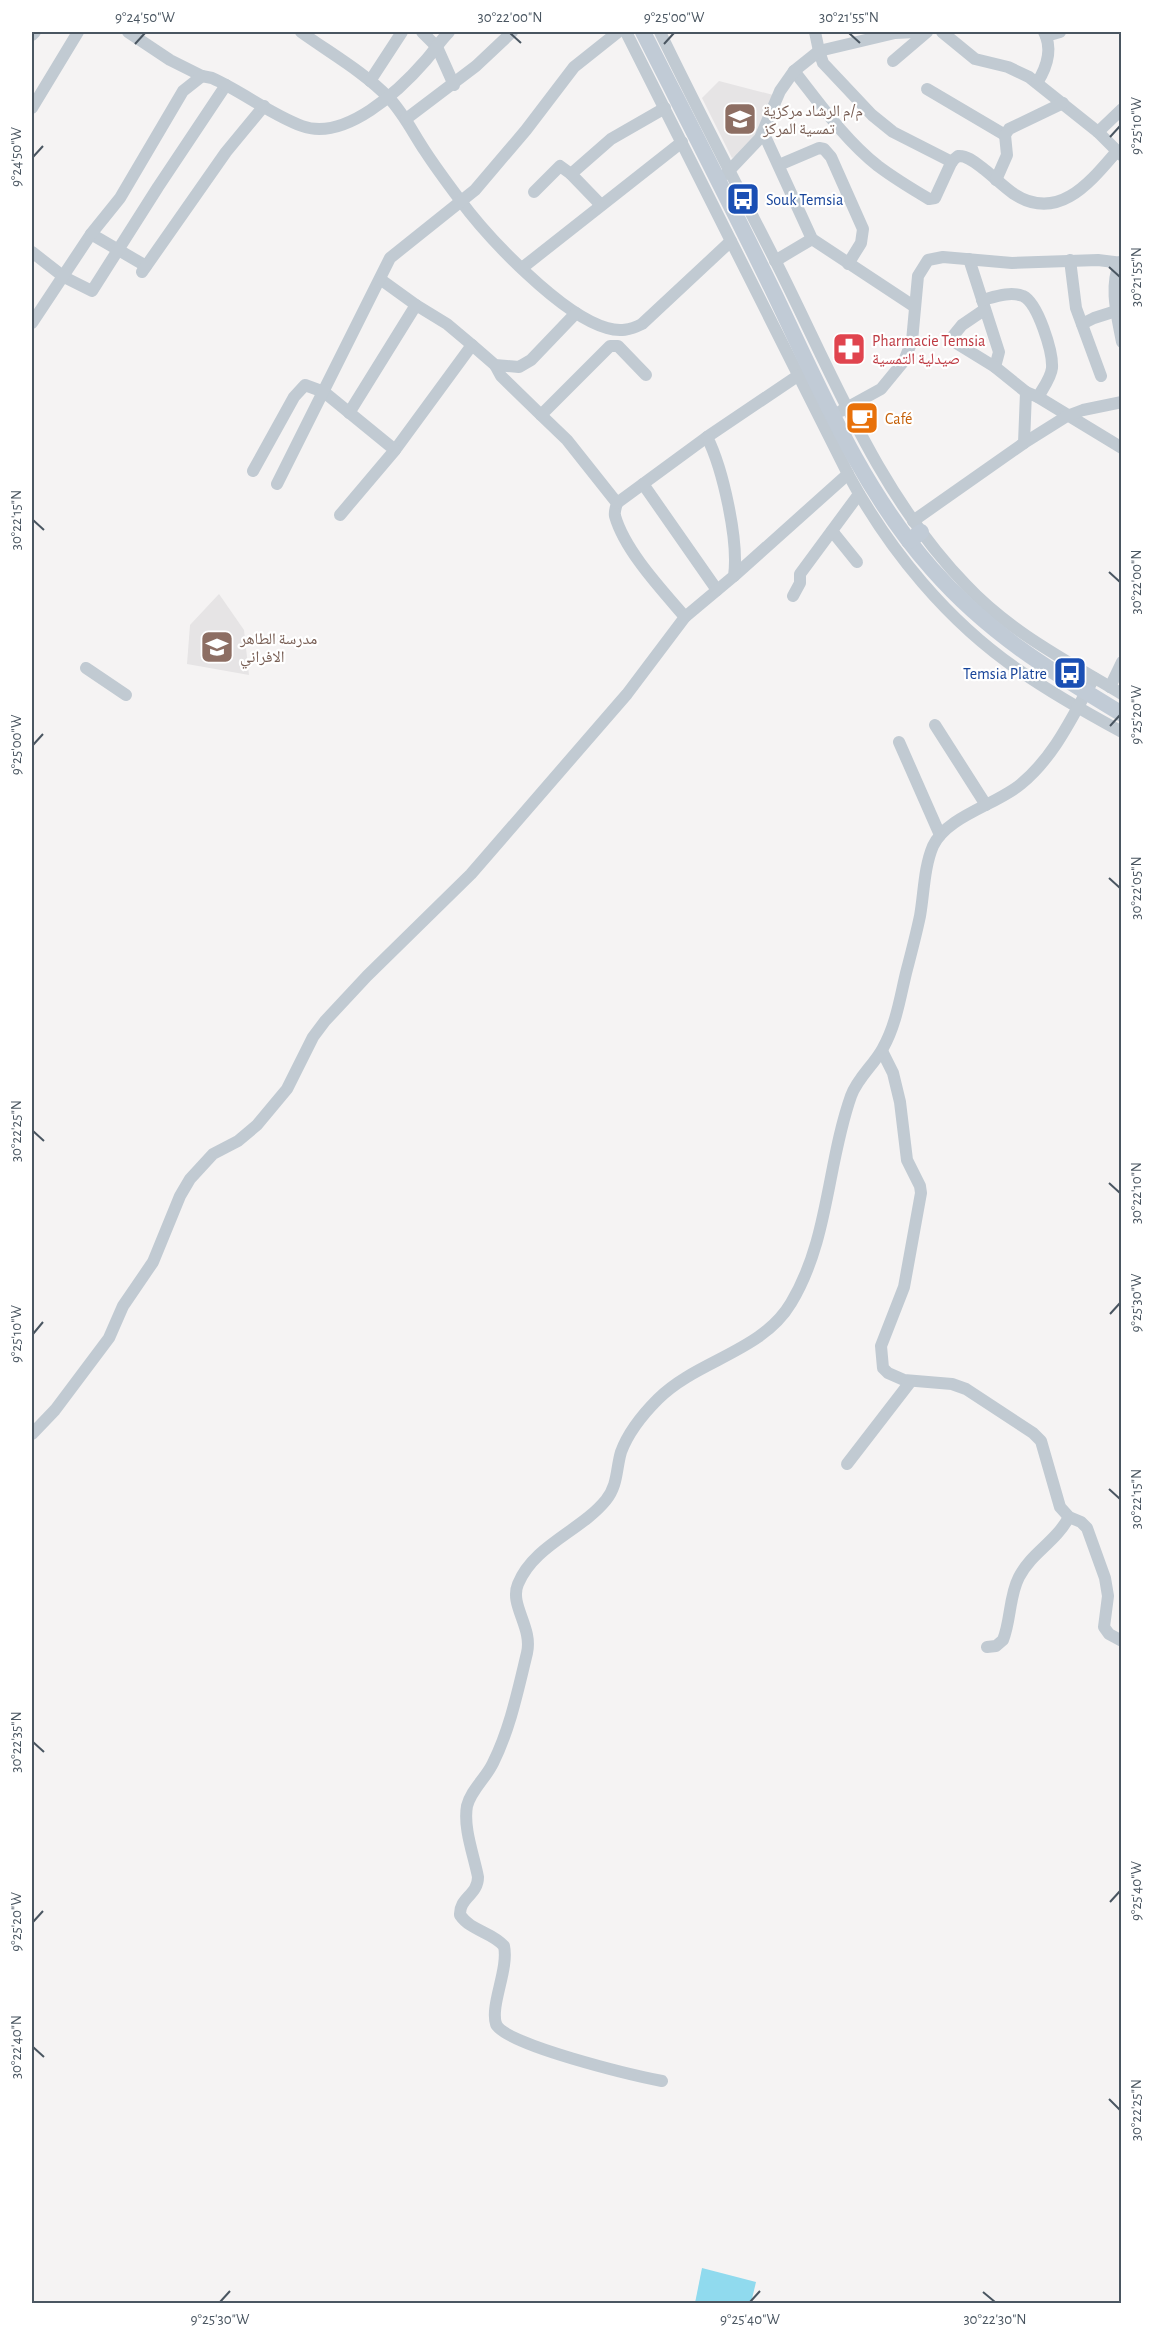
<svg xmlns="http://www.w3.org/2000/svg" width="1153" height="2335" viewBox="0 0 1153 2335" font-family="'Alegreya Sans','Noto Naskh Arabic',sans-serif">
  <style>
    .education { fill: #e6e4e5 }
    .water { fill: #90daee }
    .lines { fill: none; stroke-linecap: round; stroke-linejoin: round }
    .minor { stroke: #c1cad2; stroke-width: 12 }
    .secondary { stroke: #c1cbd6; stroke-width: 16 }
    .ticks { fill: none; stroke: #4a5661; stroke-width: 2 }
    .labels { text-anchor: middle; stroke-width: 4.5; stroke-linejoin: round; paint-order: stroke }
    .education-label { font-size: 16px; fill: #785e54; stroke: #fff; text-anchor: start }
    .transit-label { font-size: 16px; fill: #164399; stroke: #fff; text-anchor: start }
    .health-label { font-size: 16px; fill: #be3a42; stroke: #fff; text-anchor: start }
    .food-label { font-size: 16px; fill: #c56008; stroke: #fff; text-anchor: start }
    .neatline { fill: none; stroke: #4a5661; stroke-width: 2 }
    .ticks-label { font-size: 15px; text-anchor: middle; fill: #4a5661 }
  </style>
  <rect width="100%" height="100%" fill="#f5f3f3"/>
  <g class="education">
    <path d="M 719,81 L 777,96 L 747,150 L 732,158 L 702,98 Z"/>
    <path d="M 219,594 L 244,630 L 249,675 L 187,664 L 190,625 Z"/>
  </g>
  <path class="water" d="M 702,2268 L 756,2282 L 751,2303 L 695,2303 Z"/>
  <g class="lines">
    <g class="minor">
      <path d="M 128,32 L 170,60 L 202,76"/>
      <path d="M 301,32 C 330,53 364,72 389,98 C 404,114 413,133 425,151 C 436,168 448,184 460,200 C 488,238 561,315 607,328 C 620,332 630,330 642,324 L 731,241"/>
      <path d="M 422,32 L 437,47 L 454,85"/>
      <path d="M 626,32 L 848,474 C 889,550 948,622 1020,671 C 1053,694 1087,713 1122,732"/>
      <path d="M 660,32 C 697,109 737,185 776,262 C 832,373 878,494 966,585 C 1010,632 1067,661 1122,694"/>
      <path d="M 815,32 L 819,51 L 823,63 L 872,115 L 893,132 L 952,162"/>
      <path d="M 942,32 L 975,59 L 1008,67 L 1029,77 L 1098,132 L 1121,155"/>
      <path d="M 32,35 L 35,32"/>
      <path d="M 1046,36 L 1060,32"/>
      <path d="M 893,61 L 927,32"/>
      <path d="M 794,71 C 820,104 845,140 878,166 C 894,178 912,189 929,199 L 935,198 L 952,161 L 958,156 C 968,155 977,164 985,170 C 995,178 1004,187 1014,194 C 1059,223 1091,181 1117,151"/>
      <path d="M 370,81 L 402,32"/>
      <path d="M 1037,83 C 1047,67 1053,49 1044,32"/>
      <path d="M 927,89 L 1005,135"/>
      <path d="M 32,108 L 78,32"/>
      <path d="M 406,119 L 476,66 L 512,32"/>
      <path d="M 763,132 L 812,239 L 915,307"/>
      <path d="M 1098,132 L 1122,109"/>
      <path d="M 779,165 L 819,148 L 824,149 L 831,157 L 863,229 L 861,243 L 848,264"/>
      <path d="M 726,174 L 760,138 L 780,91 L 794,71 L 819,51 L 895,33 L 916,32"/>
      <path d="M 996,180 L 1007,155 L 1005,135 L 1009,129 L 1063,103"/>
      <path d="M 534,192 L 560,166 L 571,174"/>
      <path d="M 600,204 L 571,174 L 611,139 L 665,108"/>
      <path d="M 91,234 L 146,266"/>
      <path d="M 32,252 L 64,277 L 92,291 L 158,187 L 226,85"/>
      <path d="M 969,259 L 999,352 L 995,367 L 1026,392"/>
      <path d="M 1070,260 L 1076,308 L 1101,376"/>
      <path d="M 775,261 L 812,239"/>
      <path d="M 1120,262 C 1109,287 1117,315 1122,342"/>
      <path d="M 522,268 L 682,142"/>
      <path d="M 142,272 L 226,152 L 264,106"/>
      <path d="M 416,305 L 447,324 L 472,345"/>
      <path d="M 984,310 L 962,325 L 953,336 L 956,343 L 995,367"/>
      <path d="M 32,323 L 91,234 L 120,198 L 183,91 L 202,76 L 212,78 C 243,92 270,114 302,126 C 345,142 400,90 426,60 C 434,51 440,41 449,32"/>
      <path d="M 1082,324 L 1094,318 L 1116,311"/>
      <path d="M 495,365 L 501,376 L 541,415"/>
      <path d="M 646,375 L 618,346 L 610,346 L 541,415 L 567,440 L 617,503 C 616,507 614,512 615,516 C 625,551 662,590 685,617"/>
      <path d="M 1038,397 L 1122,448"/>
      <path d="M 841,411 L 881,389 L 904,361 L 912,341 L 918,276 L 928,260 L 943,257 L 1012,263 L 1098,260 L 1122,263"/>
      <path d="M 349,413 L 416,305 L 380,279"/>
      <path d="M 1024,443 L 1067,416 L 1083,410 L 1122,402"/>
      <path d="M 395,450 L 472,345 L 495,365 L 519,367 L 531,360 L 576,313"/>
      <path d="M 253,471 L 294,397 L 305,385 L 324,392 L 395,450 L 340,515"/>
      <path d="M 277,484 L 390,258 L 475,190 L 526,130 L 574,67 L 618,32"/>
      <path d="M 643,484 L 717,590"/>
      <path d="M 617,503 L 707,437"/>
      <path d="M 913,521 L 1024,443 L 1026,392 L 1038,397 C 1043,388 1051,378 1052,368 C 1053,352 1038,303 1023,296 C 1010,291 994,297 982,300"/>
      <path d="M 832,531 L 857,562"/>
      <path d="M 734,576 L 848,474"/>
      <path d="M 793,596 L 800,583 L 800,574 L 859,494"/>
      <path d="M 86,668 L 126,695"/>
      <path d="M 1110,687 L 1122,662"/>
      <path d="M 935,725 L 986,805"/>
      <path d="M 899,742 L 940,835"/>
      <path d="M 882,1051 L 893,1073 L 900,1102 L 907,1160 L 920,1186 L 921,1193 L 904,1287 L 881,1346 L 883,1368 L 888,1373 L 904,1380 L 952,1384 L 966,1389 L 1033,1433 L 1041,1441 L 1060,1507 L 1069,1517 L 1081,1522 L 1087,1528 L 1105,1578 L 1108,1596 L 1104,1627 L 1109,1634 L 1122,1641"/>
      <path d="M 32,1434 L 55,1410 L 109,1338 L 123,1306 L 153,1262 L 180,1196 L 190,1179 L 213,1154 L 238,1141 L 257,1125 L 287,1089 L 313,1037 L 325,1021 L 367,976 L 471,874 L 627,694 L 685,617 L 734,576 C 739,541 723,469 707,437 L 799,375"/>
      <path d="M 847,1464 L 911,1381"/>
      <path d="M 987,1647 L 996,1646 L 1003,1640 C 1011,1620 1009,1596 1019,1577 C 1032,1552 1055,1543 1069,1517"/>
      <path d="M 662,2081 C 636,2076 504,2045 496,2024 C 490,2005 509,1969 504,1946 C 492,1932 471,1931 460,1915 C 459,1898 478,1895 478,1877 C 474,1856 463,1828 467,1806 C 471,1790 486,1778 493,1763 C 510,1729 518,1690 527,1653 C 533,1627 509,1605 518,1584 C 534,1545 581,1531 606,1500 C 618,1485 616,1469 621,1452 C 628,1433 644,1413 658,1399 C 697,1360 762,1352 791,1303 C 829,1240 827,1164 851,1096 C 858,1077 874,1065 883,1048 C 896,1025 900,998 906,973 C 911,954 916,935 920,916 C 924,893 924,867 933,846 C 947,816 996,805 1021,784 C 1055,756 1073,715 1094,678"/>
    </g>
    <g class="secondary">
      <path d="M 643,32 C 687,119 732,206 775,295 C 820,389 862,490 932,569 C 988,633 1049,670 1122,714"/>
      <path d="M 909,541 L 921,532"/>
    </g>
  </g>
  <path class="ticks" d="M 510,33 L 521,43M 849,33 L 860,43M 135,44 L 145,33M 664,44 L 674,33M 1110,137 L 1120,126M 33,157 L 43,146M 1109,267 L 1120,277M 33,520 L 44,530M 1109,572 L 1120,582M 1110,726 L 1120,715M 33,745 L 43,734M 1109,878 L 1120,888M 33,1131 L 44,1141M 1109,1183 L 1120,1193M 1110,1314 L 1120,1303M 33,1334 L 43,1322M 1109,1489 L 1120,1499M 33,1742 L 44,1752M 1110,1902 L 1120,1891M 33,1922 L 43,1911M 33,2047 L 44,2057M 1109,2099 L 1120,2110M 983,2292 L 995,2302M 220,2302 L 230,2291M 750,2302 L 760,2291"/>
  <defs>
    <g id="school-square" transform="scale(1.725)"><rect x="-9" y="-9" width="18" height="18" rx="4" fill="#8d6e63" stroke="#fff"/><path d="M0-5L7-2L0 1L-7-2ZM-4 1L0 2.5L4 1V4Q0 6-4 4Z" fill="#fff"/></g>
    <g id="bus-square" transform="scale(1.725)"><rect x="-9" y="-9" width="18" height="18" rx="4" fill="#1a4fb4" stroke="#fff"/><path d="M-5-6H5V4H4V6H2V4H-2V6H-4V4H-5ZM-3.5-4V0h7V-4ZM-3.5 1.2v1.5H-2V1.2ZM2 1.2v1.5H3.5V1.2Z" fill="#fff"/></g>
    <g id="pharmacy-square" transform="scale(1.725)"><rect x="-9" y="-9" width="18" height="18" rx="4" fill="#e0444e" stroke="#fff"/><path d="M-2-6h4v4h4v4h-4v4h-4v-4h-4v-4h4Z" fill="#fff"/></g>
    <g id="cafe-square" transform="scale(1.725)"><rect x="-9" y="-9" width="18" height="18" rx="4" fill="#e8710a" stroke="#fff"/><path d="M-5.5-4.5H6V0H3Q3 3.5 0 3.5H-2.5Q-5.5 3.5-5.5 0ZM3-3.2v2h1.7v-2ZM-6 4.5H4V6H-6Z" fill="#fff"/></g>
  </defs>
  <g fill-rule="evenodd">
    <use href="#school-square" x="740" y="119"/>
    <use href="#bus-square" x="743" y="199"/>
    <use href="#pharmacy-square" x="849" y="349"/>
    <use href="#cafe-square" x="862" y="418"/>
    <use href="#school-square" x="217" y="647"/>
    <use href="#bus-square" x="1070" y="673"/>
  </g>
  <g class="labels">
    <g class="education-label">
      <text x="763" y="116">م/م الرشاد مركزية<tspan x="763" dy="18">تمسية المركز</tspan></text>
      <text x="240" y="644">مدرسة الطاهر<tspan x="240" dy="18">الافراني</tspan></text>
    </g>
    <g class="transit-label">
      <text x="766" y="205">Souk Temsia</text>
      <text x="1047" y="679" text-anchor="end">Temsia Platre</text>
    </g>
    <g class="health-label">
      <text x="872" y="346">Pharmacie Temsia<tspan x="872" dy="18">صيدلية التمسية</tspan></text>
    </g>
    <g class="food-label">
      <text x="885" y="424">Café</text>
    </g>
  </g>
  <rect width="1153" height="2335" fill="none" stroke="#ffffff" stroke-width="66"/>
  <rect x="33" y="33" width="1087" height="2269" class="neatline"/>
  <g class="ticks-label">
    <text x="145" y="22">9°24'50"W</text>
    <text x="510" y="22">30°22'00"N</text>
    <text x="674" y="22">9°25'00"W</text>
    <text x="849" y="22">30°21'55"N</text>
    <text transform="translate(1136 126) rotate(-90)" y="5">9°25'10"W</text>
    <text transform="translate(16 157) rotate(-90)" y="5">9°24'50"W</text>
    <text transform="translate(1136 277) rotate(-90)" y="5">30°21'55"N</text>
    <text transform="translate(16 520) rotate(-90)" y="5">30°22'15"N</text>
    <text transform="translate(1136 582) rotate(-90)" y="5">30°22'00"N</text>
    <text transform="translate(1136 715) rotate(-90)" y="5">9°25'20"W</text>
    <text transform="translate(16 745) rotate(-90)" y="5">9°25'00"W</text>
    <text transform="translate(1136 888) rotate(-90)" y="5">30°22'05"N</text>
    <text transform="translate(16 1131) rotate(-90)" y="5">30°22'25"N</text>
    <text transform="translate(1136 1193) rotate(-90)" y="5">30°22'10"N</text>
    <text transform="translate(1136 1303) rotate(-90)" y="5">9°25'30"W</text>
    <text transform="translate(16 1334) rotate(-90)" y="5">9°25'10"W</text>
    <text transform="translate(1136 1499) rotate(-90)" y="5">30°22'15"N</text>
    <text transform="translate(16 1742) rotate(-90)" y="5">30°22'35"N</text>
    <text transform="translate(1136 1891) rotate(-90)" y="5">9°25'40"W</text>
    <text transform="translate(16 1922) rotate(-90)" y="5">9°25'20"W</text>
    <text transform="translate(16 2047) rotate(-90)" y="5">30°22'40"N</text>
    <text transform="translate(1136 2110) rotate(-90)" y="5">30°22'25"N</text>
    <text x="220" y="2324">9°25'30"W</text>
    <text x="750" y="2324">9°25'40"W</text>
    <text x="995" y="2324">30°22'30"N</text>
  </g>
</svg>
